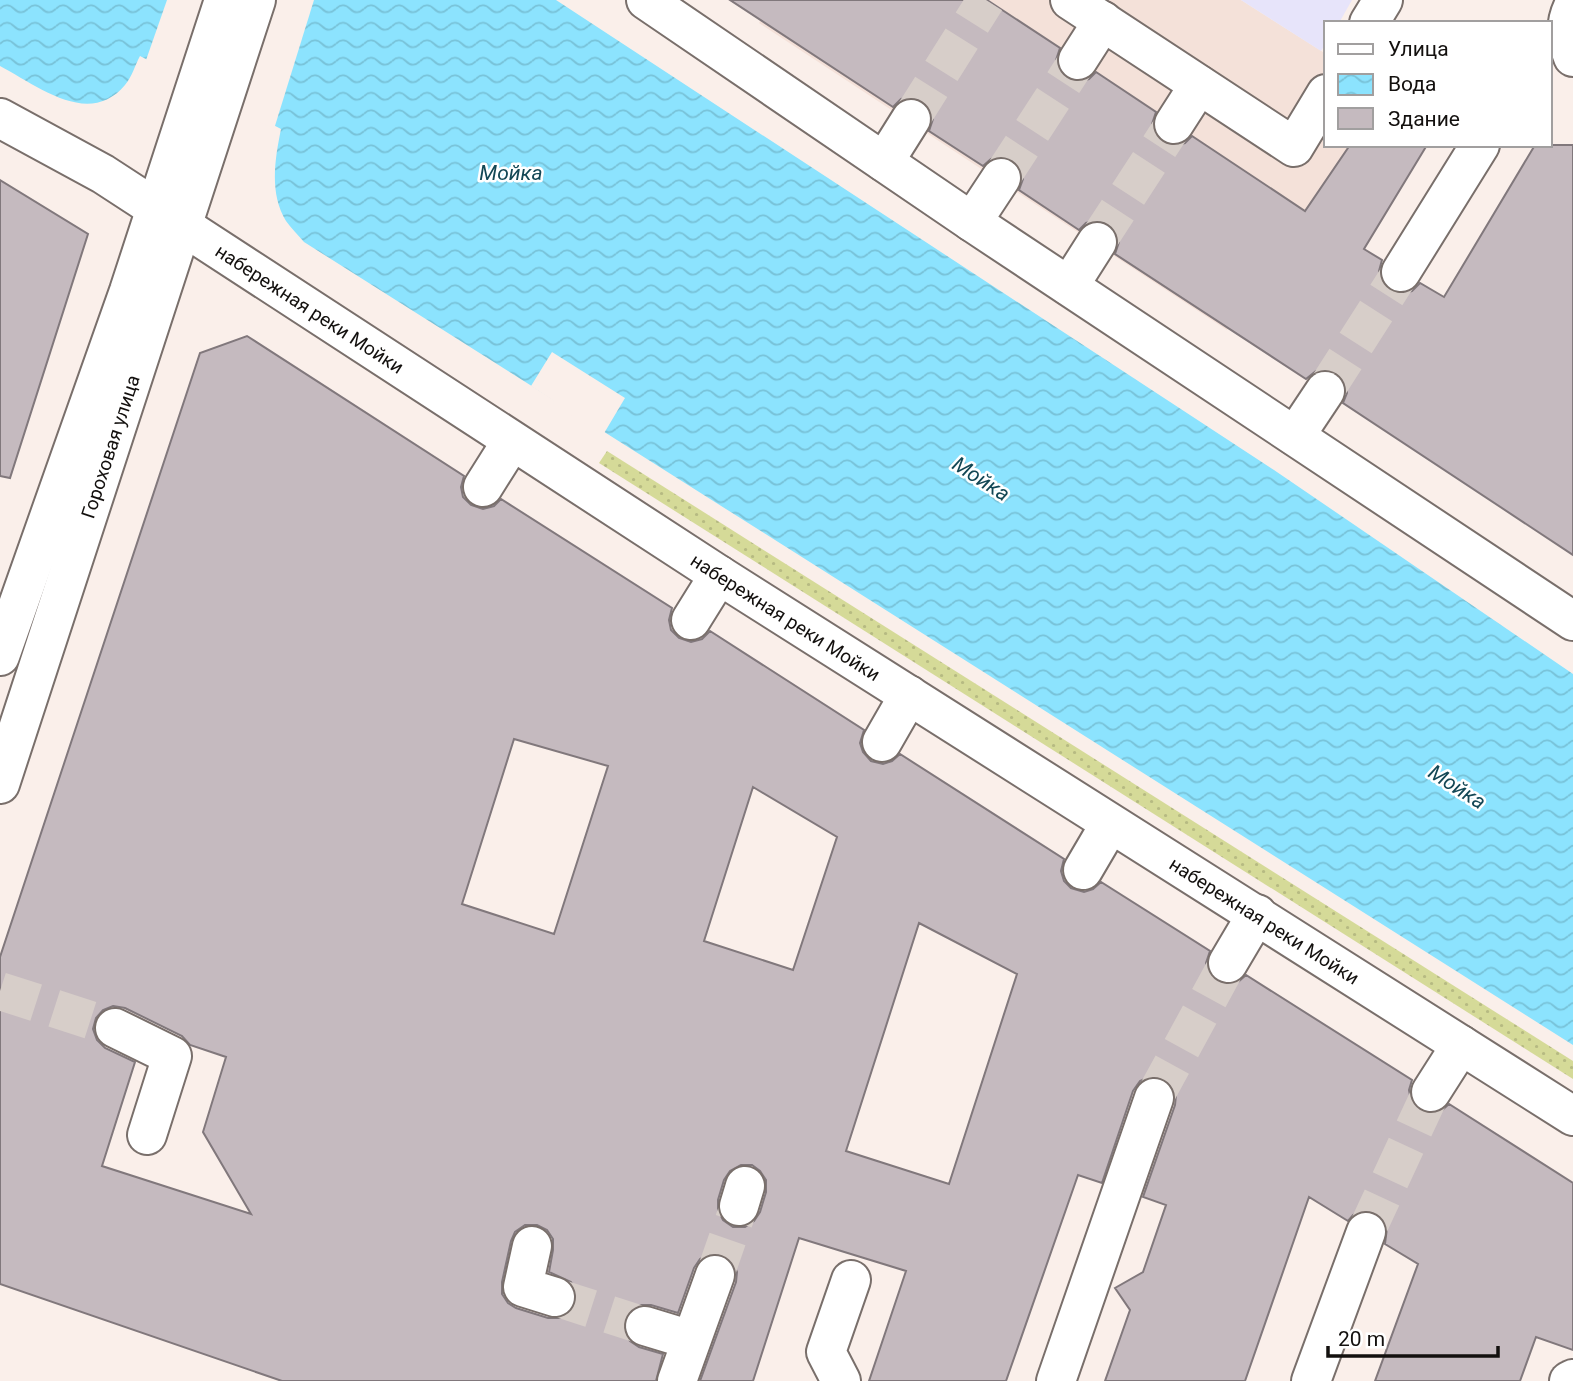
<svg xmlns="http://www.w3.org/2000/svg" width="1573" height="1381" viewBox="0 0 1573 1381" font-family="Roboto,sans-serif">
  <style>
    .built { fill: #f4e1d9 }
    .education { fill: #e7e4fa }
    .grass { fill: url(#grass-dots) }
    .water { fill: url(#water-waves) }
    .pier { fill: #faefea }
    .building { fill: #c5babf; stroke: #81787c; stroke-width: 2; fill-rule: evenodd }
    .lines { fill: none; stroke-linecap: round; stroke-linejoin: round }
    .minor-tunnel { stroke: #d7cec9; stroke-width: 38; stroke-dasharray: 38 19; stroke-linecap: butt }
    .minor-casing { stroke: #796f6b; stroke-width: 42 }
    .minor { stroke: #fff; stroke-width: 38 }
    .labels { text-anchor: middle; stroke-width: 5; stroke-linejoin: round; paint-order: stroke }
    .street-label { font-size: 19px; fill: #13100e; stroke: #fff }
    .water-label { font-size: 21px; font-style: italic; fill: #134755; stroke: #fff }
  </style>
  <defs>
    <pattern id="grass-dots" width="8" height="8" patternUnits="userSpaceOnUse" patternTransform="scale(1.75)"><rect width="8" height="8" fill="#d5da98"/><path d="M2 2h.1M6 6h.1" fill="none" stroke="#b6ba82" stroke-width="1.8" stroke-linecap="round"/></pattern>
    <pattern id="water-waves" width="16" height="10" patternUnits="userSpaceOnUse" patternTransform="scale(1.75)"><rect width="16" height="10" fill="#8ce3fe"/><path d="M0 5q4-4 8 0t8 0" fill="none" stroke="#78c2d8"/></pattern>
  </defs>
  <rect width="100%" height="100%" fill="#faefea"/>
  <path class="built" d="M 775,0 L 1241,0 L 1326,54 L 1326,145 L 1350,145 L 1227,330 L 759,23 Z"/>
  <path class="education" d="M 1241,0 L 1352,0 L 1339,23 L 1326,23 L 1326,43 L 1321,51 Z"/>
  <path class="grass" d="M 607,451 L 1573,1061 L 1573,1079 L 599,463 Z"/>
  <path class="water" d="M 0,0 L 556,0 L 1274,470 L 1573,674 L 1573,1045 L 304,242 C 298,235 291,228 286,221 C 269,193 275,159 281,129 L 140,56 C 135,65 132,77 125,85 C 89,128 38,86 0,66 Z"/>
  <g class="pier">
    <path d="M 167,0 L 314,0 L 274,129 L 145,63 Z"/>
    <path d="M 552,352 L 625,398 L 603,435 L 553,404 L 554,401 L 531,386 Z"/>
  </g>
  <g class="building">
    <path d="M 730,0 L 987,0 L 1060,48 L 1056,60 L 1058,69 L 1066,78 L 1078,82 L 1089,79 L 1096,72 L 1156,112 L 1152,124 L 1154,133 L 1162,142 L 1174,146 L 1185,143 L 1192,136 L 1305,211 L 1350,145 L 1427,145 L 1364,249 L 1382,260 L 1379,271 L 1381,282 L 1389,290 L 1400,294 L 1412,291 L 1420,283 L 1444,297 L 1535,145 L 1573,145 L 1573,555 L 1343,403 L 1347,393 L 1345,382 L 1337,373 L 1326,369 L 1316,371 L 1306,379 L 1115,254 L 1119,242 L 1117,233 L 1109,224 L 1097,220 L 1086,223 L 1079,230 L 1019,190 L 1023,179 L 1020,168 L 1014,160 L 1002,156 L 991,159 L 983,166 L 929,131 L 933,119 L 931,109 L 923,101 L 911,97 L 901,99 L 893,107 Z"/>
    <path d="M 0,180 L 88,234 L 10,478 L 0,476 Z"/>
    <path d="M 247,336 L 464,476 L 461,487 L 463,497 L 471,505 L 483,509 L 494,506 L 501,499 L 672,608 L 669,620 L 671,630 L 679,638 L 691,642 L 702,639 L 710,631 L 864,730 L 860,743 L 863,752 L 871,761 L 883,764 L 892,761 L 900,754 L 1064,859 L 1061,871 L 1064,881 L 1071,888 L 1084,892 L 1093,889 L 1101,882 L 1210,951 L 1206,963 L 1209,973 L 1216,981 L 1228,985 L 1238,982 L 1246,975 L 1412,1080 L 1409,1090 L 1411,1101 L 1420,1111 L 1429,1114 L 1440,1112 L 1449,1104 L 1573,1183 L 1573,1350 L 1536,1337 L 1520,1381 L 1375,1381 L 1418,1264 L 1385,1244 L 1387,1228 L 1382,1218 L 1374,1212 L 1362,1211 L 1353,1215 L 1348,1221 L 1309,1197 L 1245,1381 L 1105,1381 L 1130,1310 L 1115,1288 L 1143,1272 L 1166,1205 L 1143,1197 L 1175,1105 L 1176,1095 L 1170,1083 L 1162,1078 L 1151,1076 L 1140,1081 L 1133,1091 L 1102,1183 L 1078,1175 L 1006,1381 L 869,1381 L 906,1271 L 799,1238 L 753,1381 L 700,1381 L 736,1282 L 737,1272 L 732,1261 L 722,1254 L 710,1254 L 700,1259 L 694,1268 L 678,1313 L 651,1305 L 641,1305 L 631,1310 L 624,1319 L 624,1332 L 630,1341 L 639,1347 L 663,1354 L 656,1381 L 282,1381 L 0,1284 L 0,957 L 200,353 ZM 514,739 L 608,766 L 554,934 L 462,904 ZM 753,787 L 837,837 L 793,970 L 704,941 ZM 919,923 L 1017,974 L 949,1184 L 846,1151 ZM 113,1006 L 125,1008 L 182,1036 L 190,1045 L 226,1057 L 203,1132 L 251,1214 L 102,1166 L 135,1062 L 105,1048 L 97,1040 L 93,1029 L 96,1018 L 103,1010 ZM 741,1165 L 752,1165 L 760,1171 L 766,1180 L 766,1192 L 760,1212 L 754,1221 L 745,1227 L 733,1227 L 723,1220 L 718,1210 L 718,1200 L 724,1180 L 730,1171 ZM 525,1225 L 537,1225 L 547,1230 L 553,1239 L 553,1250 L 549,1272 L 571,1282 L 576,1292 L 576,1304 L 570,1313 L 560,1318 L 548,1318 L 516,1308 L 508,1303 L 502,1294 L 502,1282 L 511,1241 L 515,1232 Z"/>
  </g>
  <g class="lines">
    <g class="minor-tunnel">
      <path d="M 911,119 L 986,0"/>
      <path d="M 1001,178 L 1078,60"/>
      <path d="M 1097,242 L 1174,124"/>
      <path d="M 1325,391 L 1401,272"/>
      <path d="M 0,991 L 115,1028"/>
      <path d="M 1154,1098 L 1228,963"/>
      <path d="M 1366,1232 L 1431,1092"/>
      <path d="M 715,1275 L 739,1206"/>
      <path d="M 555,1297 L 645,1326"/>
    </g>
    <g class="minor-casing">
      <g id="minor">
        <path d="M 646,0 L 972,222 L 1573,621"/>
        <path d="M 1070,0 L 1294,147 L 1326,94"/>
        <path d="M 1573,7 C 1565,23 1566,40 1573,57"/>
        <path d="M 1369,23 L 1383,0"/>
        <path d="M 1078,60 L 1103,21"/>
        <path id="s1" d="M 0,118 L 103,174 L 719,575 L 1573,1116"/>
        <path d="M 1174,124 L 1199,85"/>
        <path d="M 884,162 L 911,119"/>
        <path d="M 972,222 L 1001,178"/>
        <path d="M 1401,272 L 1480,145"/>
        <path d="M 1069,286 L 1097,242"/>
        <path d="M 1295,436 L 1325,391"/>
        <path d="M 483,487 L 512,441"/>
        <path d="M 691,620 L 719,575"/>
        <path d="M 0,656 L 129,291 L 224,0"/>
        <path d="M 882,742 L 909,695"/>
        <path id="s2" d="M 0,784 L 256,0"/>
        <path d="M 1083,870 L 1110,824"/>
        <path d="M 1228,963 L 1257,914"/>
        <path d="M 115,1028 L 172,1056 L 147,1135"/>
        <path d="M 1431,1092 L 1461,1045"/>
        <path d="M 739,1206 L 745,1186"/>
        <path d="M 532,1246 L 523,1287 L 555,1297"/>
        <path d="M 645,1326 L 691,1340"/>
        <path d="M 677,1381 L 715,1275"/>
        <path d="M 841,1381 L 826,1352 L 851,1280"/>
        <path d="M 1056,1381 L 1154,1098"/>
        <path d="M 1311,1381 L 1366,1232"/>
        <path d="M 1569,1381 L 1573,1379"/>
      </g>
    </g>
    <use href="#minor" class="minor"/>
  </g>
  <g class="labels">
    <g class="street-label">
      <text dy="7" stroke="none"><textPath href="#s1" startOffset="364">набережная реки Мойки</textPath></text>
      <text dy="7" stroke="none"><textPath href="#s2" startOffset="355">Гороховая улица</textPath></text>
      <text dy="7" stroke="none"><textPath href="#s1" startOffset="931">набережная реки Мойки</textPath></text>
      <text dy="7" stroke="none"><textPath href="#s1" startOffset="1498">набережная реки Мойки</textPath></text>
    </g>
    <g class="water-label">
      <text x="511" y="180">Мойка</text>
      <text transform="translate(981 479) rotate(33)" y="7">Мойка</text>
      <text transform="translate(1457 787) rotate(33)" y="7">Мойка</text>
    </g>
  </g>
  <rect x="1324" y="21" width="228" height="126" fill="#ffffff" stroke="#a19f9f" stroke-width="2"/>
  <rect x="1338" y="44" width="35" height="10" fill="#ffffff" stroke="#a19f9f" stroke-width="2"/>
  <text x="1388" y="56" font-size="21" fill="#13100e">Улица</text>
  <rect x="1338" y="74" width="35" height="21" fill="url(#water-waves)" stroke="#a19f9f" stroke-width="2"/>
  <text x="1388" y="91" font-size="21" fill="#13100e">Вода</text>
  <rect x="1338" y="108" width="35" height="21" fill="#c5babf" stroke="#a19f9f" stroke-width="2"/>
  <text x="1388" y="126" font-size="21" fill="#13100e">Здание</text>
  <path d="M1328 1346v10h170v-10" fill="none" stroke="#13100e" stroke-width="3.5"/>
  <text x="1338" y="1346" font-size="21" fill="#13100e" stroke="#ffffff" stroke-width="5" paint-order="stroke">20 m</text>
</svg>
